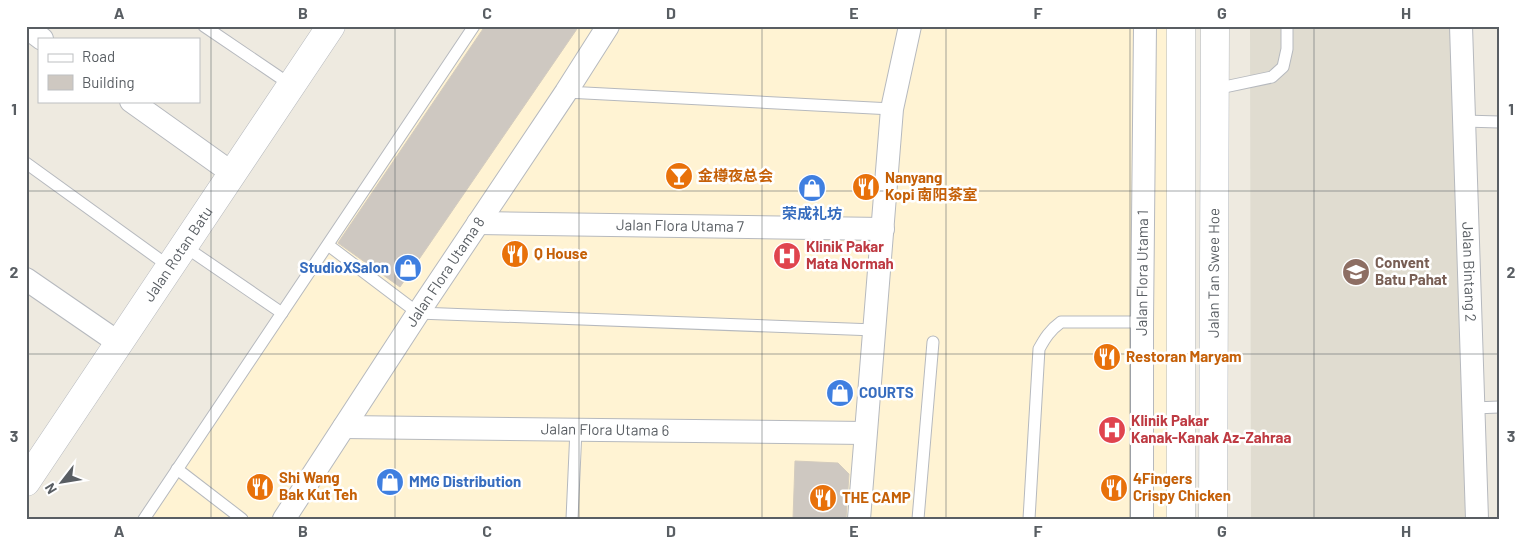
<svg xmlns="http://www.w3.org/2000/svg" width="1525" height="545" viewBox="0 0 1525 545" font-family="Barlow,'Noto Sans SC',sans-serif">
  <style>
    .commercial { fill: #fff3d3 }
    .education { fill: #e0dcd0 }
    .building { fill: #cec8c1; stroke: #d3cbbe }
    .lines { fill: none; stroke-linecap: round; stroke-linejoin: round }
    .service-casing { stroke: #b6b9be; stroke-width: 13 }
    .minor-casing { stroke: #b6b9be; stroke-width: 24 }
    .tertiary-casing { stroke: #b6b9be; stroke-width: 29 }
    .secondary-casing { stroke: #b6bbc1; stroke-width: 29 }
    .service { stroke: #fff; stroke-width: 11 }
    .minor { stroke: #fff; stroke-width: 22 }
    .tertiary { stroke: #fff; stroke-width: 28 }
    .secondary { stroke: #fff; stroke-width: 28 }
    .grid { fill: none; stroke: #595e63; stroke-width: 1; stroke-opacity: 0.55 }
    .labels { text-anchor: middle; stroke-width: 5; stroke-linejoin: round; paint-order: stroke }
    .food-label { font-size: 15px; font-weight: bold; fill: #c56008; stroke: #fff; text-anchor: start }
    .shop-label { font-size: 15px; font-weight: bold; fill: #366cbe; stroke: #fff; text-anchor: start }
    .street-label { font-size: 15px; fill: #595e63; stroke: #fff }
    .health-label { font-size: 15px; font-weight: bold; fill: #be3a42; stroke: #fff; text-anchor: start }
    .education-label { font-size: 15px; font-weight: bold; fill: #785e54; stroke: #fff; text-anchor: start }
    .neatline { fill: none; stroke: #595e63; stroke-width: 2 }
    .grid-label { font-size: 16px; text-anchor: middle; font-weight: bold; fill: #595e63 }
  </style>
  <rect width="100%" height="100%" fill="#eeeae0"/>
  <path class="commercial" d="M 477,26 L 1177,26 L 1176,519 L 151,519 Z"/>
  <path class="education" d="M 1250,26 L 1452,26 L 1474,519 L 1251,519 Z"/>
  <g class="building">
    <path d="M 485,26 L 579,26 L 400,287 L 338,243 Z"/>
    <path d="M 795,461 L 838,463 L 849,474 L 846,519 L 793,519 Z"/>
  </g>
  <g class="lines">
    <g class="service-casing">
      <g id="service">
        <path d="M 204,26 L 291,85"/>
        <path d="M 1215,89 L 1272,77 L 1283,67 L 1287,49 L 1287,26"/>
        <path d="M 566,92 L 892,109"/>
        <path d="M 1464,121 L 1499,122"/>
        <path d="M 26,163 L 170,267"/>
        <path d="M 328,245 L 418,313 L 875,330"/>
        <path d="M 184,246 L 282,313"/>
        <path d="M 1474,408 L 1499,407"/>
        <path d="M 177,469 L 242,519"/>
        <path d="M 144,519 L 474,26"/>
        <path d="M 572,519 L 576,429"/>
        <path d="M 918,519 L 933,342"/>
        <path d="M 1029,519 L 1039,349 C 1045,338 1050,330 1061,322 L 1142,322"/>
      </g>
    </g>
    <g class="minor-casing">
      <g id="minor">
        <path id="s1" d="M 1461,26 L 1477,519"/>
        <path d="M 26,27 L 42,39"/>
        <path d="M 131,101 L 232,173"/>
        <path id="s2" d="M 478,223 L 883,229"/>
        <path d="M 26,279 L 119,343"/>
        <path id="s3" d="M 344,427 L 865,433"/>
        <path id="s4" d="M 284,519 L 418,313 L 566,92 L 608,26"/>
        <path d="M 859,519 L 892,109 L 910,26"/>
        <path id="s5" d="M 1142,519 L 1142,322 L 1145,26"/>
      </g>
    </g>
    <g class="tertiary-casing">
      <g id="tertiary">
        <path id="s6" d="M 26,482 L 331,26"/>
      </g>
    </g>
    <g class="secondary-casing">
      <g id="secondary">
        <path d="M 1181,26 L 1181,519"/>
        <path id="s7" d="M 1213,519 L 1215,26"/>
      </g>
    </g>
    <use href="#service" class="service"/>
    <use href="#minor" class="minor"/>
    <use href="#tertiary" class="tertiary"/>
    <use href="#secondary" class="secondary"/>
  </g>
  <path class="grid" d="M 211,26 L 211,519M 395,26 L 395,519M 579,26 L 579,519M 762,26 L 762,519M 946,26 L 946,519M 1130,26 L 1130,519M 1314,26 L 1314,519M 26,191 L 1499,191M 26,354 L 1499,354"/>
  <defs>
    <g id="bar-disc" transform="scale(1.4375)"><circle r="9.5" fill="#e8710a" stroke="#fff"/><path d="M-6-5H6L.8 .8V4.5H3.5V6h-7V4.5H-.8V.8Z" fill="#fff"/></g>
    <g id="restaurant-disc" transform="scale(1.4375)"><circle r="9.5" fill="#e8710a" stroke="#fff"/><path d="M-5-6h1v4h1v-4h1v4h1v-4h1v5L-1.5 .5V6h-2V.5L-5-1ZM5-6V6H3V1.5H1.5Q1.5-4 5-6Z" fill="#fff"/></g>
    <g id="shop-disc" transform="scale(1.4375)"><circle r="9.5" fill="#3f7fe0" stroke="#fff"/><path d="M-5-2.5h2.3a2.7 3.5 0 0 1 5.4 0H5L5.5 6h-11ZM-1.5-2.5h3a1.5 2.3 0 0 0-3 0Z" fill="#fff"/></g>
    <g id="hospital-disc" transform="scale(1.4375)"><circle r="9.5" fill="#e0444e" stroke="#fff"/><path d="M-5-5h3v3.5h4V-5h3V5h-3V1.5h-4V5h-3Z" fill="#fff"/></g>
    <g id="school-disc" transform="scale(1.4375)"><circle r="9.5" fill="#8d6e63" stroke="#fff"/><path d="M0-5L7-2L0 1L-7-2ZM-4 1L0 2.5L4 1V4Q0 6-4 4Z" fill="#fff"/></g>
  </defs>
  <g fill-rule="evenodd">
    <use href="#bar-disc" x="679" y="176"/>
    <use href="#restaurant-disc" x="866" y="187"/>
    <use href="#shop-disc" x="812" y="188"/>
    <use href="#restaurant-disc" x="515" y="254"/>
    <use href="#hospital-disc" x="787" y="256"/>
    <use href="#shop-disc" x="408" y="268"/>
    <use href="#school-disc" x="1356" y="272"/>
    <use href="#restaurant-disc" x="1107" y="357"/>
    <use href="#shop-disc" x="840" y="393"/>
    <use href="#hospital-disc" x="1112" y="430"/>
    <use href="#shop-disc" x="390" y="482"/>
    <use href="#restaurant-disc" x="260" y="487"/>
    <use href="#restaurant-disc" x="1114" y="488"/>
    <use href="#restaurant-disc" x="823" y="498"/>
  </g>
  <g class="labels">
    <g class="food-label">
      <text x="698" y="181">金樽夜总会</text>
      <text x="885" y="183">Nanyang<tspan x="885" dy="17">Kopi 南阳茶室</tspan></text>
      <text x="534" y="259">Q House</text>
      <text x="1126" y="362">Restoran Maryam</text>
      <text x="279" y="483">Shi Wang<tspan x="279" dy="17">Bak Kut Teh</tspan></text>
      <text x="1133" y="484">4Fingers<tspan x="1133" dy="17">Crispy Chicken</tspan></text>
      <text x="842" y="503">THE CAMP</text>
    </g>
    <g class="shop-label">
      <text x="812" y="219" text-anchor="middle">荣成礼坊</text>
      <text x="389" y="273" text-anchor="end">StudioXSalon</text>
      <text x="859" y="398">COURTS</text>
      <text x="409" y="487">MMG Distribution</text>
    </g>
    <g class="street-label">
      <text dy="5" stroke="none"><textPath href="#s2" startOffset="202">Jalan Flora Utama 7</textPath></text>
      <text dy="5" stroke="none"><textPath href="#s6" startOffset="274">Jalan Rotan Batu</textPath></text>
      <text dy="5" stroke="none"><textPath href="#s4" startOffset="295">Jalan Flora Utama 8</textPath></text>
      <text dy="5" stroke="none"><textPath href="#s5" startOffset="246">Jalan Flora Utama 1</textPath></text>
      <text dy="5" stroke="none"><textPath href="#s7" startOffset="246">Jalan Tan Swee Hoe</textPath></text>
      <text dy="5" stroke="none"><textPath href="#s1" startOffset="246">Jalan Bintang 2</textPath></text>
      <text dy="5" stroke="none"><textPath href="#s3" startOffset="261">Jalan Flora Utama 6</textPath></text>
    </g>
    <g class="health-label">
      <text x="806" y="252">Klinik Pakar<tspan x="806" dy="17">Mata Normah</tspan></text>
      <text x="1131" y="426">Klinik Pakar<tspan x="1131" dy="17">Kanak-Kanak Az-Zahraa</tspan></text>
    </g>
    <g class="education-label">
      <text x="1375" y="268">Convent<tspan x="1375" dy="17">Batu Pahat</tspan></text>
    </g>
  </g>
  <rect width="1525" height="545" fill="none" stroke="#ffffff" stroke-width="55"/>
  <rect x="38" y="38" width="162" height="65" fill="#ffffff" stroke="#bdbfc1"/>
  <rect x="48" y="54" width="25" height="8" fill="#ffffff" stroke="#bdbfc1"/>
  <text x="82" y="62" font-size="15" fill="#595e63">Road</text>
  <rect x="48" y="75" width="25" height="15" fill="#cec8c1" stroke="#bdbfc1"/>
  <text x="82" y="88" font-size="15" fill="#595e63">Building</text>
  <g transform="translate(62 482) rotate(239)" stroke="#ffffff" stroke-width="4" paint-order="stroke">
  <path d="M0-4L9 19L0 12L-9 19Z" fill="#595e63"/>
  <text y="-8" font-size="14" font-weight="bold" text-anchor="middle" fill="#595e63">N</text>
  </g>
  <rect x="28" y="28" width="1470" height="490" class="neatline"/>
  <g class="grid-label">
    <text x="119" y="19">A</text>
    <text x="303" y="19">B</text>
    <text x="487" y="19">C</text>
    <text x="671" y="19">D</text>
    <text x="854" y="19">E</text>
    <text x="1038" y="19">F</text>
    <text x="1222" y="19">G</text>
    <text x="1406" y="19">H</text>
    <text x="14" y="115">1</text>
    <text x="1511" y="115">1</text>
    <text x="14" y="278">2</text>
    <text x="1511" y="278">2</text>
    <text x="14" y="442">3</text>
    <text x="1511" y="442">3</text>
    <text x="119" y="537">A</text>
    <text x="303" y="537">B</text>
    <text x="487" y="537">C</text>
    <text x="671" y="537">D</text>
    <text x="854" y="537">E</text>
    <text x="1038" y="537">F</text>
    <text x="1222" y="537">G</text>
    <text x="1406" y="537">H</text>
  </g>
</svg>
